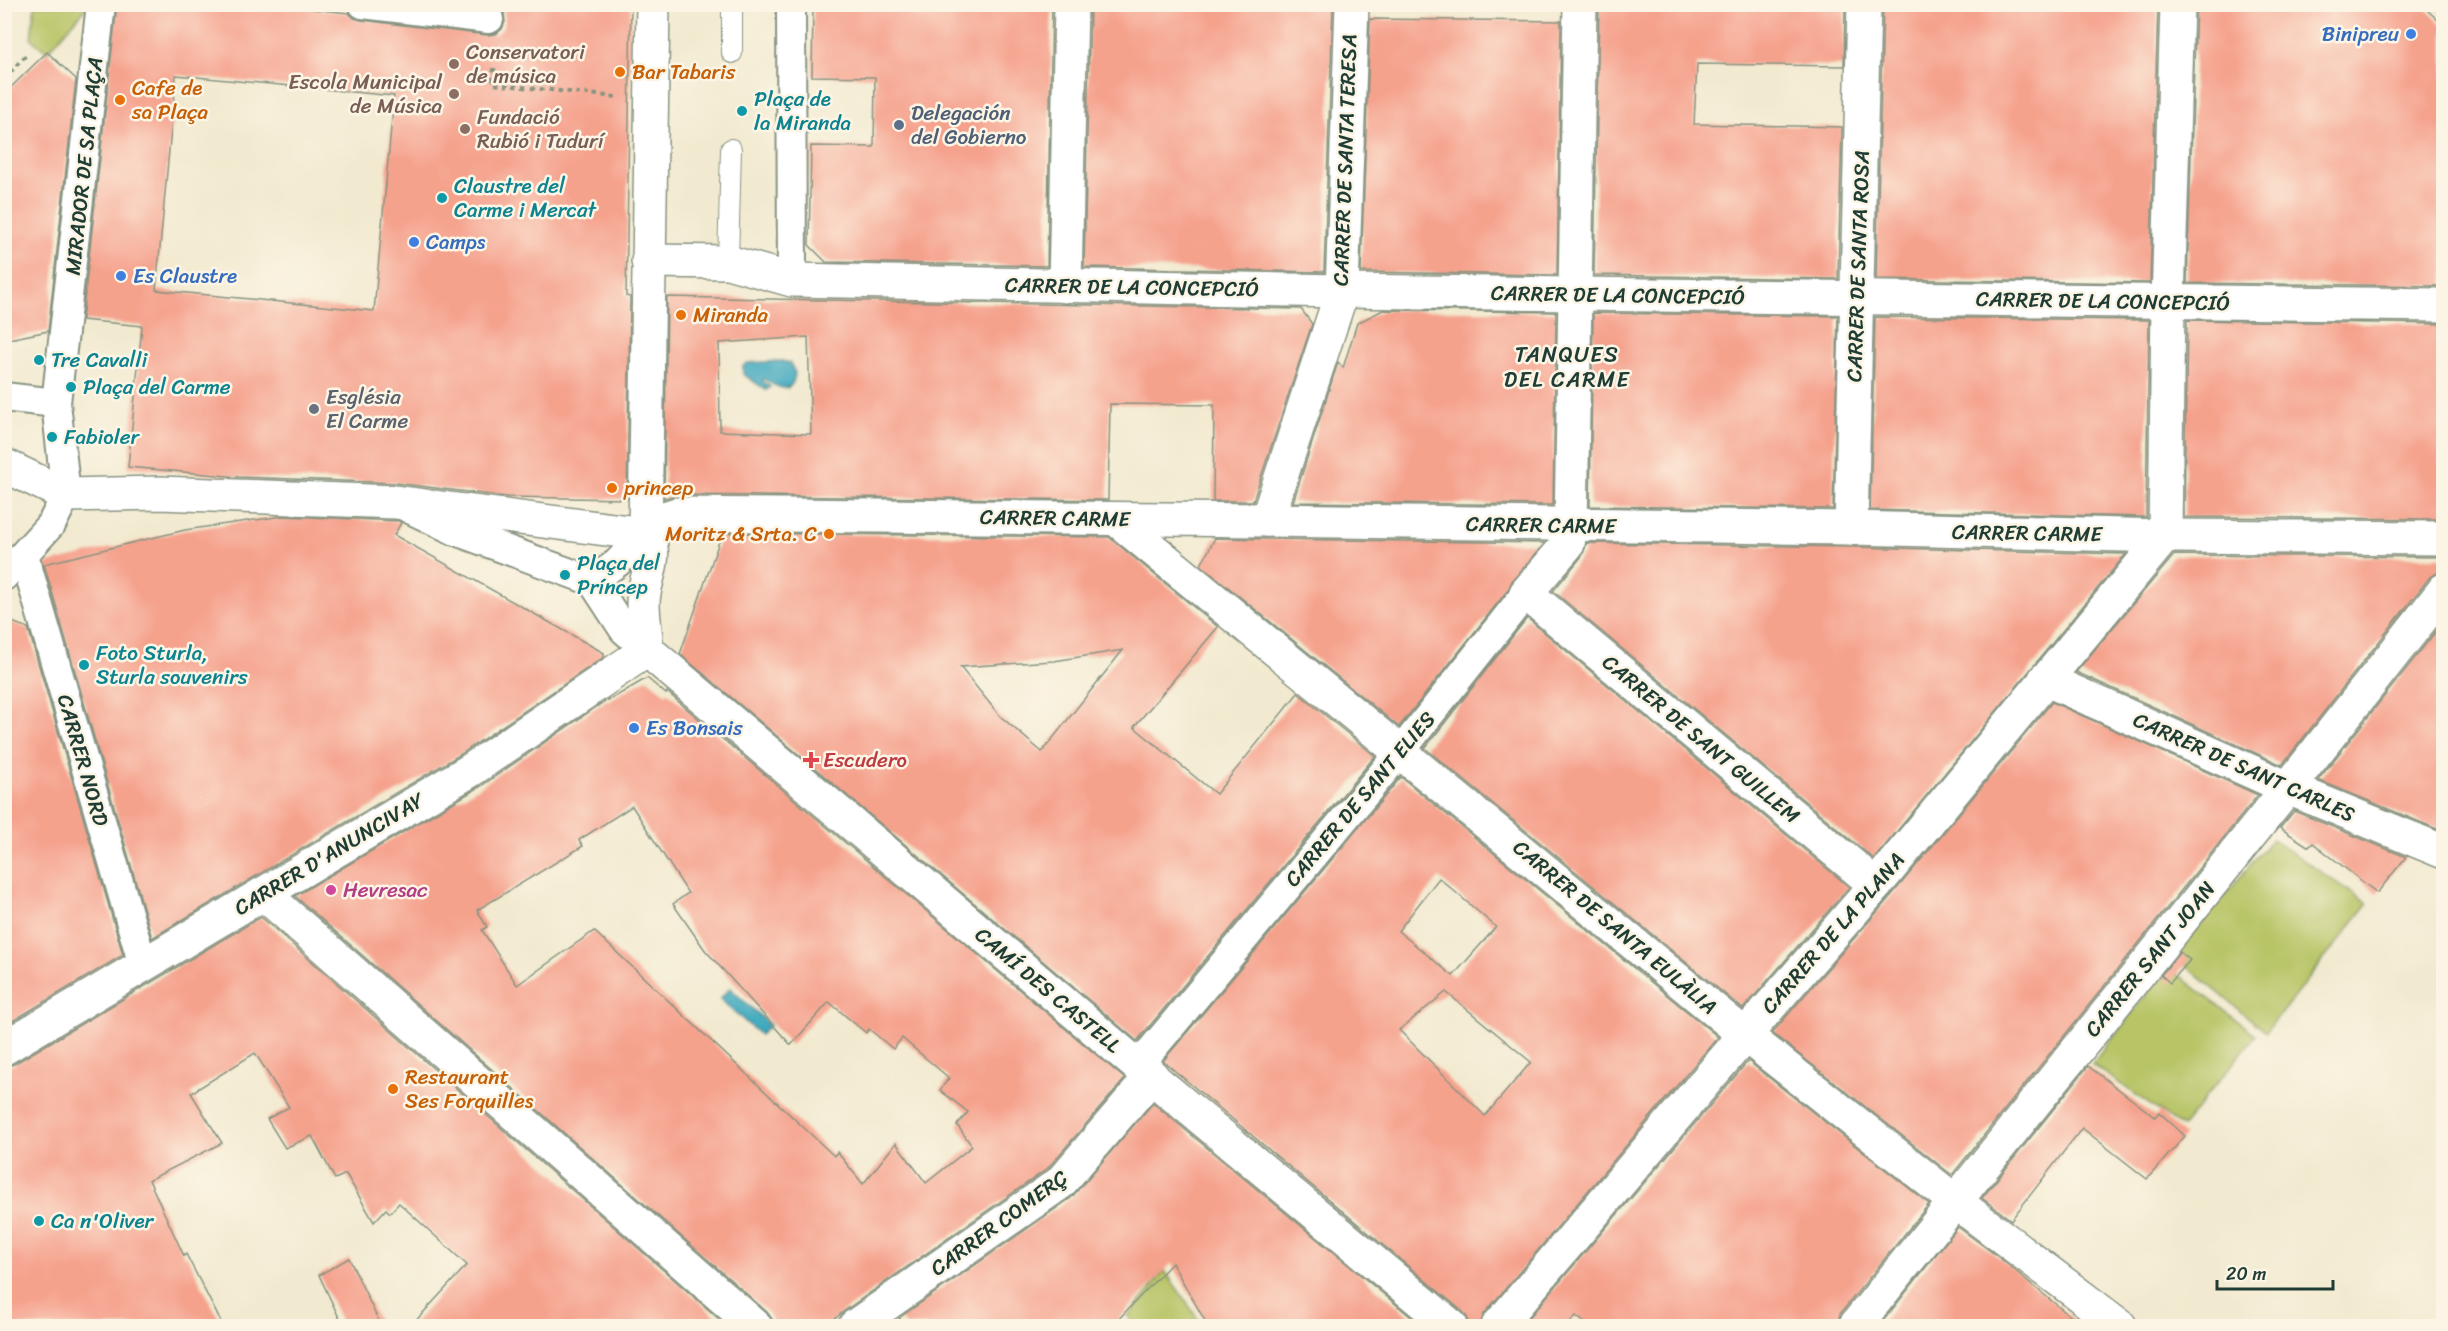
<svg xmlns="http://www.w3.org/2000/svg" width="2448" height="1331" viewBox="0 0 2448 1331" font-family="Sriracha,sans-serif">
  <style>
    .green { fill: #b8c466; stroke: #6c804d; stroke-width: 1.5 }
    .water { fill: #3ea8be; stroke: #2e7279; stroke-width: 1.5 }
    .building { fill: #f5a28d; fill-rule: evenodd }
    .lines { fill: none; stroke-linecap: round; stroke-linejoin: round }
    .service-casing { stroke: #889482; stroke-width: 22 }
    .pedestrian-casing { stroke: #889482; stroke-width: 32 }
    .minor-casing { stroke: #889482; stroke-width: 36 }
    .path { stroke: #889482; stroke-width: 4; stroke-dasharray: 4.5 4.5; stroke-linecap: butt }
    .service { stroke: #fff; stroke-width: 20 }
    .pedestrian { stroke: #fff; stroke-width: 28 }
    .minor { stroke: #fff; stroke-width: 33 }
    .shop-dot { fill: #3f7fe0; stroke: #fcf5e5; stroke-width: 2 }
    .education-dot { fill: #8d6e63; stroke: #fcf5e5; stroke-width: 2 }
    .food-dot { fill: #e8710a; stroke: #fcf5e5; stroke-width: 2 }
    .culture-dot { fill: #0f9aa8; stroke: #fcf5e5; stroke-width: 2 }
    .service-dot { fill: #5c6f8a; stroke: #fcf5e5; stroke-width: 2 }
    .worship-dot { fill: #6b7280; stroke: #fcf5e5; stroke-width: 2 }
    .health-dot { fill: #e0444e; stroke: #fcf5e5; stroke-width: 2 }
    .hotel-dot { fill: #d1479c; stroke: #fcf5e5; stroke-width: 2 }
    .labels { text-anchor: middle; stroke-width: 5; stroke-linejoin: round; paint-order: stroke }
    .shop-label { font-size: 21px; fill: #366cbe; stroke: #fcf5e5; text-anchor: start }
    .education-label { font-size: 21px; fill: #785e54; stroke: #fcf5e5; text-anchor: start }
    .food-label { font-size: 21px; fill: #c56008; stroke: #fcf5e5; text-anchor: start }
    .culture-label { font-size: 21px; fill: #0d838f; stroke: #fcf5e5; text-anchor: start }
    .service-label { font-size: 21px; fill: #4e5e75; stroke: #fcf5e5; text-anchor: start }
    .street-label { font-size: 21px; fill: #1f3d34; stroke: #fcf5e5 }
    .worship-label { font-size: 21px; fill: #5b616d; stroke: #fcf5e5; text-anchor: start }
    .health-label { font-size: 21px; fill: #be3a42; stroke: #fcf5e5; text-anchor: start }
    .hotel-label { font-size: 21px; fill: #b23c85; stroke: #fcf5e5; text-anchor: start }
    .neighbourhood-label { font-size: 22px; letter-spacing: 1.5px; fill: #1f3d34; stroke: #fcf5e5 }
  </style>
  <rect width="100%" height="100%" fill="#fcf5e5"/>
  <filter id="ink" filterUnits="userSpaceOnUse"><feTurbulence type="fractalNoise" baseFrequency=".0167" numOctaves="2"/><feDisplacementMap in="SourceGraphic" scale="12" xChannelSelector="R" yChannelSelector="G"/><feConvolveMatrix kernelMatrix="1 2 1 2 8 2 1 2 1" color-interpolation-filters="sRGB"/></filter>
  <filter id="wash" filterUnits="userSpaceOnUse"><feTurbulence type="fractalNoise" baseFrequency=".008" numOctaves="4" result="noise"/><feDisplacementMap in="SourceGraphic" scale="24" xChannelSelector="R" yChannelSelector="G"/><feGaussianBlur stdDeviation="1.35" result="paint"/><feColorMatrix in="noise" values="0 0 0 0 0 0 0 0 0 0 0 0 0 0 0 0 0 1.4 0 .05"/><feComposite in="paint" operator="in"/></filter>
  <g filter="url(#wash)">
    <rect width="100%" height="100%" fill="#f2ead0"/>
    <g class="green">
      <path d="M 35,5 L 89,5 L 47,52 L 31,39 Z"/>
      <path d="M 2272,839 L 2368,904 L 2266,1032 L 2174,956 Z"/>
      <path d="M 2168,967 L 2256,1035 L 2182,1127 L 2092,1064 Z"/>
      <path d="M 1165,1271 L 1203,1326 L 1135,1326 L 1128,1316 Z"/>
    </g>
    <g class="water">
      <path d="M 782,361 L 790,363 L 795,373 C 793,396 777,388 764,379 L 762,381 L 770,387 L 766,390 L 743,374 L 743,366 L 747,363 Z"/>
      <path d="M 730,988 L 770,1025 L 760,1035 L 720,999 Z"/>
    </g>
    <g id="blocks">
      <g class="building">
        <path d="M 117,4 L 265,4 L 349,13 L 354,18 L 361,20 L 487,35 L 496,34 L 502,29 L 505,22 L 504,12 L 496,4 L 631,4 L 626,296 L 630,297 L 627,499 L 507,497 L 396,483 L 239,477 L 128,467 L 142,326 L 82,320 ZM 176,75 L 394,96 L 374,311 L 156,290 Z"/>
        <path d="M 813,4 L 1052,4 L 1047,266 L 826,262 L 809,245 L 811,146 L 874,147 L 875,77 L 812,76 Z"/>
        <path d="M 1090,4 L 1333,4 L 1324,272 L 1084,267 Z"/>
        <path d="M 1599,4 L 1845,4 L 1844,66 L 1697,64 L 1694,124 L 1842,127 L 1838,279 L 1594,275 Z"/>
        <path d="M 1883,4 L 2158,4 L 2150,283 L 1876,279 Z"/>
        <path d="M 2196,4 L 2421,4 L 2444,26 L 2444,286 L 2187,283 Z"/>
        <path d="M 1370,19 L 1561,21 L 1557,275 L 1361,272 Z"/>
        <path d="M 47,52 L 76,79 L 48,331 L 4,340 L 4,94 Z"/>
        <path d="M 667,297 L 1301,309 L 1312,324 L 1253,501 L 1213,501 L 1214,405 L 1110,404 L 1108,500 L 677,495 L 664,498 ZM 808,337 L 811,434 L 720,431 L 719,343 Z"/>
        <path d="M 1383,310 L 1556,312 L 1553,505 L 1293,502 L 1338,362 L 1343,368 L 1357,323 Z"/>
        <path d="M 1593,313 L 1838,316 L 1833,509 L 1590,506 Z"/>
        <path d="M 1875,317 L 2149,320 L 2146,517 L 1870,510 Z"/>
        <path d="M 2187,320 L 2444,324 L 2444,519 L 2184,517 Z"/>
        <path d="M 283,516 L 399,521 L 401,523 L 394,535 L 604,653 L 604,657 L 461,754 L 152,938 L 44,564 L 185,530 Z"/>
        <path d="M 722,533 L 1109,537 L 1218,627 L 1134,727 L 1216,794 L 1298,693 L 1375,756 L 1137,1041 L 680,654 ZM 1123,650 L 1042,752 L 1000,716 L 960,667 L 1054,661 Z"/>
        <path d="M 1215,538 L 1267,539 L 1545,543 L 1512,581 L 1508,590 L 1399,727 L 1201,565 Z"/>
        <path d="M 1587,543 L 1851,547 L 2126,554 L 1874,859 L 1553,591 L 1582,556 Z"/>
        <path d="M 2174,555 L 2444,557 L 2444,572 L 2437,573 L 2429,578 L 2282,765 L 2076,672 Z"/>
        <path d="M 1527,618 L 1849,887 L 1743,1009 L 1425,748 Z"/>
        <path d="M 4,619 L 28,628 L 123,955 L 4,1026 Z"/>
        <path d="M 2444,621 L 2444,832 L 2318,780 Z"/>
        <path d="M 647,678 L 666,694 L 667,692 L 1125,1079 L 1047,1169 L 844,1311 L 826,1326 L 773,1326 L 772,1319 L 767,1312 L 295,896 L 481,786 L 608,699 L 608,701 ZM 632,806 L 688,893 L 673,904 L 705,950 L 791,1045 L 829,1002 L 866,1033 L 869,1029 L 893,1049 L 902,1038 L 949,1078 L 940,1090 L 968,1112 L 957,1125 L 972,1146 L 926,1183 L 896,1143 L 863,1184 L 837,1152 L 834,1156 L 594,931 L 517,985 L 482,930 L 487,927 L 477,910 L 583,846 L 579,840 Z"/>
        <path d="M 2052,702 L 2258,795 L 1952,1175 L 1772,1033 L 1890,897 Z"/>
        <path d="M 1401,777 L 1718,1037 L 1484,1314 L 1480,1326 L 1469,1326 L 1468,1319 L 1463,1312 L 1163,1061 ZM 1439,878 L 1496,927 L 1453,976 L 1398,931 ZM 1446,992 L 1531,1062 L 1485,1116 L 1399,1030 Z"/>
        <path d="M 2294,811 L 2406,857 L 2377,893 L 2313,843 L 2309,847 L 2280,828 Z"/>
        <path d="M 261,917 L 727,1326 L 411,1326 L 467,1265 L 399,1203 L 390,1213 L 386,1209 L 374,1222 L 346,1174 L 335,1179 L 312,1136 L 285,1148 L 267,1119 L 289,1107 L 255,1053 L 191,1093 L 222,1143 L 149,1180 L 184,1256 L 186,1254 L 223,1326 L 4,1326 L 4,1067 L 14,1064 Z"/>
        <path d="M 2180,952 L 2190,960 L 2170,983 L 2161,975 Z"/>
        <path d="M 1748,1061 L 1929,1204 L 1840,1314 L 1837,1326 L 1589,1326 L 1576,1316 L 1566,1326 L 1522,1326 Z"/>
        <path d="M 2088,1066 L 2155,1117 L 2159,1112 L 2185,1136 L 2147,1179 L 2082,1128 L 2011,1220 L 1982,1198 Z"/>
        <path d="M 1153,1103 L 1422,1326 L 1208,1326 L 1172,1263 L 1112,1326 L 907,1326 L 899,1318 L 1071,1198 Z"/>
        <path d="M 1958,1227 L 2001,1259 L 2082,1326 L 1879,1326 Z"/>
        <path d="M 349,1258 L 381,1326 L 343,1326 L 319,1275 Z"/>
      </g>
    </g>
  </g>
  <g filter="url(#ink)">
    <use href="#blocks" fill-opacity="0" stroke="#889482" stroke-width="1.5"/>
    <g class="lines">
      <g class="service-casing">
        <g id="service">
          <path d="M 732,53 L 732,4"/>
          <path d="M 728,262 L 731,149"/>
        </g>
      </g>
      <g class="pedestrian-casing">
        <g id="pedestrian">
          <path d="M 363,4 L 489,19"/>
          <path d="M 791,4 L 792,280"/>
          <path d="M 4,397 L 56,403"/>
          <path d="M 408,508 L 456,531 L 592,581 L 624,630 L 647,650"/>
          <path d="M 24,555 L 143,965"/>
          <path d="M 4,576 L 52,523 L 66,495 L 56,403 L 101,4"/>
          <path d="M 592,581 L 617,563 L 645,534"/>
          <path d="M 1138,1066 L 1401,751 L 1526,593"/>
        </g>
      </g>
      <g class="minor-casing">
        <g id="minor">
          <path d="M 1580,4 L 1571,526 L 1568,544 L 1526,593 L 1876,885"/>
          <path d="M 648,261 L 728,262 L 792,280 L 1342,291 L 2444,305"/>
          <path d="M 1065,286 L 1071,4"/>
          <path d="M 4,465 L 66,495 L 160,493 L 395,502 L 645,534 C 661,555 643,580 643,603 C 643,618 646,635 647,650"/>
          <path d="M 1116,519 L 1745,1035 L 1956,1202 L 2120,1326"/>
          <path d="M 1267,520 L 1342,291 L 1352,4"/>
          <path d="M 1851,528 L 1864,4"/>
          <path d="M 645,534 L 653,4"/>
          <path d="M 649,539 L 664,518 L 677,514 L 1267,520 L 1851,528 L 2165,536 L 2444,538"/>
          <path d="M 647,650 L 1138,1066 L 1451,1326"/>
          <path d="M 2045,679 L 2288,788 L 2444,852"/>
          <path d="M 264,894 L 755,1326"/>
          <path d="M 4,1048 L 471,770 L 647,650"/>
          <path d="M 855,1326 L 1060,1183 L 1152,1076"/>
          <path d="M 1498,1326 L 1745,1035 L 1876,885 L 2165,536 L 2168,302 L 2177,4"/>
          <path d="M 1855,1326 L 2288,788 L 2444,590"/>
        </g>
      </g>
      <g class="path">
        <path d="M 494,68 L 493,84 L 617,97"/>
        <path d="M 4,79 L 26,55"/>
      </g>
      <use href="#service" class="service"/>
      <use href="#pedestrian" class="pedestrian"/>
      <use href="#minor" class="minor"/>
    </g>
  </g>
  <g class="shop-dot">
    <circle cx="2411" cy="34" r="6"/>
    <circle cx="414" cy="242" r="6"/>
    <circle cx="121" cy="276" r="6"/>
    <circle cx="634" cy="728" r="6"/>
  </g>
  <g class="education-dot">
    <circle cx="454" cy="64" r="6"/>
    <circle cx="454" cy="94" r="6"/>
    <circle cx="465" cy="129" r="6"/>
  </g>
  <g class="food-dot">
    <circle cx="620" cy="72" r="6"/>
    <circle cx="120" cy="100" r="6"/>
    <circle cx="681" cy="315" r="6"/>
    <circle cx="612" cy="488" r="6"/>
    <circle cx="829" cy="534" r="6"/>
    <circle cx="393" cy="1089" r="6"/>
  </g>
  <g class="culture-dot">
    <circle cx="742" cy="111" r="6"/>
    <circle cx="442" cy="198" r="6"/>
    <circle cx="39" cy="360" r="6"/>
    <circle cx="71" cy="387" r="6"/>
    <circle cx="52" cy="437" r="6"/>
    <circle cx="565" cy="575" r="6"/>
    <circle cx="84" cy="665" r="6"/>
    <circle cx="39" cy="1221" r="6"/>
  </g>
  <circle class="service-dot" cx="899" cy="125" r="6"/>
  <circle class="worship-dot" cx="314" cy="409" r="6"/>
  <path class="health-dot" d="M808 751h6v6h6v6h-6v6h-6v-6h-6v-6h6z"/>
  <circle class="hotel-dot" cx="331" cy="890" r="6"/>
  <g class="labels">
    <g class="shop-label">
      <text x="2399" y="41" text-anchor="end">Binipreu</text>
      <text x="426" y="249">Camps</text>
      <text x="133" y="283">Es Claustre</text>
      <text x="646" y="735">Es Bonsais</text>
    </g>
    <g class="education-label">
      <text x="466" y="59">Conservatori<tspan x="466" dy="24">de música</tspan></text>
      <text x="442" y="89" text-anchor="end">Escola Municipal<tspan x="442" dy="24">de Música</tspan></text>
      <text x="477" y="124">Fundació<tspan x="477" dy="24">Rubió i Tudurí</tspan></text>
    </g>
    <g class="food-label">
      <text x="632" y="79">Bar Tabaris</text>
      <text x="132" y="95">Cafe de<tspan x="132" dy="24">sa Plaça</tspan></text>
      <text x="693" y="322">Miranda</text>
      <text x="624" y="495">princep</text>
      <text x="817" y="541" text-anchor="end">Moritz &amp; Srta. C</text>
      <text x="405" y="1084">Restaurant<tspan x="405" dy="24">Ses Forquilles</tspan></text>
    </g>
    <g class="culture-label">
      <text x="754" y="106">Plaça de<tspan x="754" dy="24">la Miranda</tspan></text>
      <text x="454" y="193">Claustre del<tspan x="454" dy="24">Carme i Mercat</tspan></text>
      <text x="51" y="367">Tre Cavalli</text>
      <text x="83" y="394">Plaça del Carme</text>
      <text x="64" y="444">Fabioler</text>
      <text x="577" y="570">Plaça del<tspan x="577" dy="24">Príncep</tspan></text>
      <text x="96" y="660">Foto Sturla,<tspan x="96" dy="24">Sturla souvenirs</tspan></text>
      <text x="51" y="1228">Ca n'Oliver</text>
    </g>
    <g class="service-label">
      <text x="911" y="120">Delegación<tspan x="911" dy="24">del Gobierno</tspan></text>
    </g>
    <g class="street-label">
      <text transform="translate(1345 160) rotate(-88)" y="7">CARRER DE SANTA TERESA</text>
      <text transform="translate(84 166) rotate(-84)" y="7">MIRADOR DE SA PLAÇA</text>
      <text transform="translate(1858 266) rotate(-88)" y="7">CARRER DE SANTA ROSA</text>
      <text transform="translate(1132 287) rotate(1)" y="7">CARRER DE LA CONCEPCIÓ</text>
      <text transform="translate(1618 295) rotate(1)" y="7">CARRER DE LA CONCEPCIÓ</text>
      <text transform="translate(2103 301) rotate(1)" y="7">CARRER DE LA CONCEPCIÓ</text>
      <text transform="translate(1055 518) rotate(1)" y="7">CARRER CARME</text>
      <text transform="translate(1541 525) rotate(1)" y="7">CARRER CARME</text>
      <text transform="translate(2027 533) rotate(1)" y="7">CARRER CARME</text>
      <text transform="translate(1701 739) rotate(40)" y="7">CARRER DE SANT GUILLEM</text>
      <text transform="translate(83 760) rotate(74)" y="7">CARRER NORD</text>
      <text transform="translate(2244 767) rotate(24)" y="7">CARRER DE SANT CARLES</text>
      <text transform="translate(1360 799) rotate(-50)" y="7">CARRER DE SANT ELIES</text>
      <text transform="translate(329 854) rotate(-31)" y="7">CARRER D'ANUNCIVAY</text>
      <text transform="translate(1615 927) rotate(40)" y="7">CARRER DE SANTA EULÀLIA</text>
      <text transform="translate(1833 933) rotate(-49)" y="7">CARRER DE LA PLANA</text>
      <text transform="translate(2150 959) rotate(-51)" y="7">CARRER SANT JOAN</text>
      <text transform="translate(1048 990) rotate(40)" y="7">CAMÍ DES CASTELL</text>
      <text transform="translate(999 1223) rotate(-36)" y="7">CARRER COMERÇ</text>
    </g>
    <g class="worship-label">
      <text x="326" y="404">Església<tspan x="326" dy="24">El Carme</tspan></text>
    </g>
    <g class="health-label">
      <text x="823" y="767">Escudero</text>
    </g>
    <g class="hotel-label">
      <text x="343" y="897">Hevresac</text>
    </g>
    <g class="neighbourhood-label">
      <text x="1567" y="362">TANQUES<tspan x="1567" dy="25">DEL CARME</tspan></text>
    </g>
  </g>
  <rect width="2448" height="1331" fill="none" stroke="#fcf5e5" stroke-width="24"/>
  <path d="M2217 1280v9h116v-9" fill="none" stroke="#1f3d34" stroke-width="3"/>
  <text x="2226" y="1280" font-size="18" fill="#1f3d34" stroke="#fcf5e5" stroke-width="4.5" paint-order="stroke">20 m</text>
</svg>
